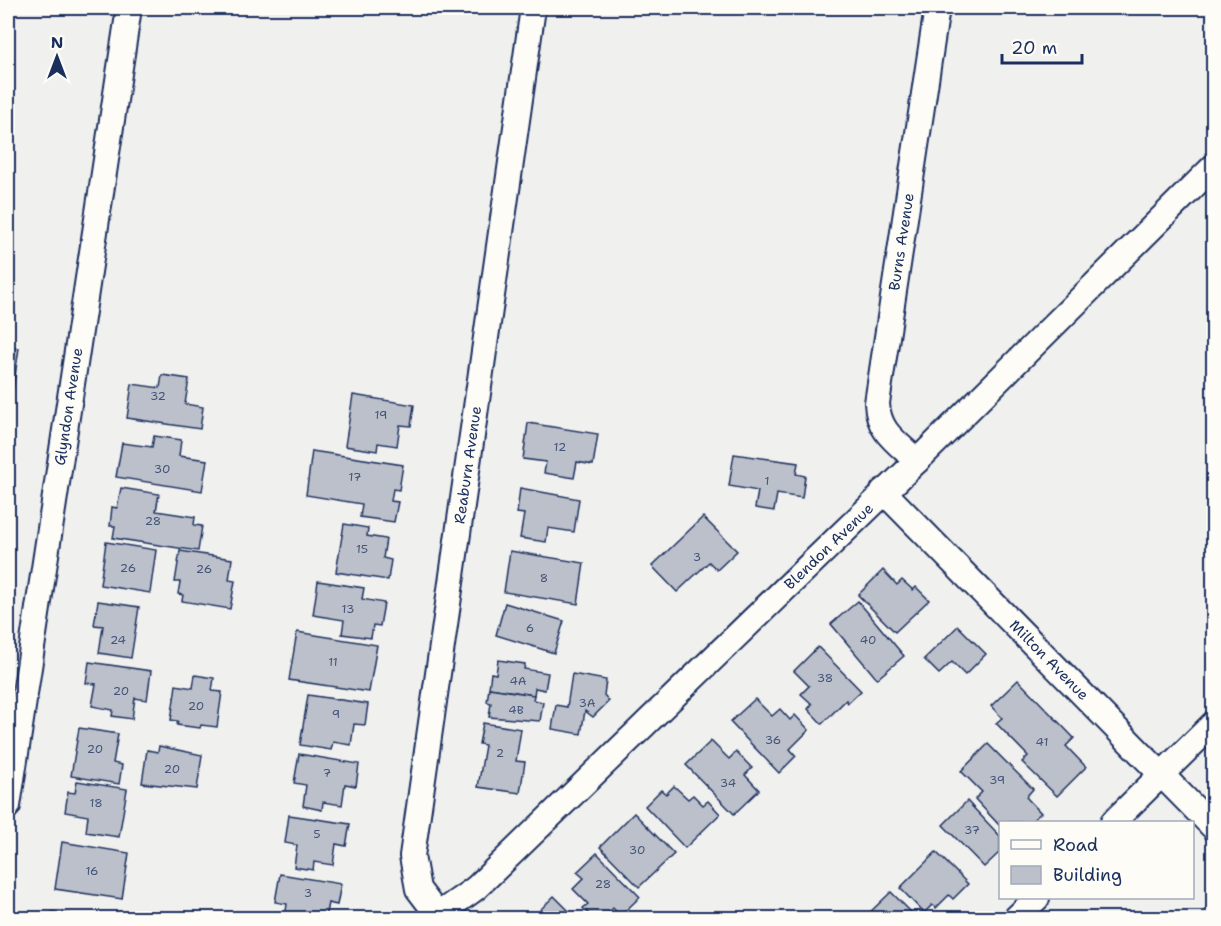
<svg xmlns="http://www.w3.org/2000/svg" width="1221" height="926" viewBox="0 0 1221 926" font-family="'Shantell Sans',sans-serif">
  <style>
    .building { fill: #bbc0ca; stroke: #1b2f5e; stroke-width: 1.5 }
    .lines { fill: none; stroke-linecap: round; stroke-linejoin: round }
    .street-casing { stroke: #1b2f5e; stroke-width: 28 }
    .street { stroke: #fdfcf7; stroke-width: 24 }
    .labels { text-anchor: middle; stroke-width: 5; stroke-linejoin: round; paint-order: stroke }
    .number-label { font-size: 12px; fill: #435379 }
    .street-label { font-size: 15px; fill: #1b2f5e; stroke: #fdfcf7 }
  </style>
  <rect width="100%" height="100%" fill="#f0f0ee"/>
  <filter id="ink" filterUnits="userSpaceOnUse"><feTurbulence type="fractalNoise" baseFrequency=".0167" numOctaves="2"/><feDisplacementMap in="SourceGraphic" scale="12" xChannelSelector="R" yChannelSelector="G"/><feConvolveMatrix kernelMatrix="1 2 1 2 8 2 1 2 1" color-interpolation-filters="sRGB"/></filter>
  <g filter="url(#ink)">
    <g class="building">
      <path d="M 8,347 L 19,348 L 12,397 L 8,396 Z"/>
      <path d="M 162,375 L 189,379 L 185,404 L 203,407 L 200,429 L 127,418 L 132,384 L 160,388 Z"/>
      <path d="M 353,395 L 414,405 L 411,426 L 400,425 L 397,446 L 378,443 L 377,451 L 345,446 Z"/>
      <path d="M 528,423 L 598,434 L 593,465 L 577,462 L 574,478 L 544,473 L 546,462 L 523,459 Z"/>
      <path d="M 154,436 L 181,440 L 179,456 L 207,460 L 202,491 L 116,477 L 122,443 L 152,447 Z"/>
      <path d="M 312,451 L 403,465 L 399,490 L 393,489 L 391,501 L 398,502 L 394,522 L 360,517 L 362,504 L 306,495 Z"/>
      <path d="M 734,454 L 798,463 L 796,474 L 805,476 L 802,498 L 777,494 L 774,511 L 755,508 L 758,491 L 729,486 Z"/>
      <path d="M 121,488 L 159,494 L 156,511 L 195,517 L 194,525 L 202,526 L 198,551 L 113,538 L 115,526 L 110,526 L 112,507 L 117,508 Z"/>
      <path d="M 520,488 L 579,499 L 574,532 L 548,528 L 546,542 L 520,538 L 524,514 L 517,513 Z"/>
      <path d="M 703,517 L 737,551 L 717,570 L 709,562 L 677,592 L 652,566 Z"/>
      <path d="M 344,524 L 368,528 L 367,536 L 386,539 L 383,558 L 391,560 L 388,580 L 336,572 Z"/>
      <path d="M 106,542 L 156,550 L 150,593 L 100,585 Z"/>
      <path d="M 180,551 L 232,559 L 229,580 L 235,581 L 230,609 L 182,601 L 183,595 L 178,594 L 180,582 L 175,582 Z"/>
      <path d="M 510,551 L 584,563 L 578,604 L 504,592 Z"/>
      <path d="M 883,570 L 897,585 L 902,580 L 913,590 L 916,587 L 929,600 L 895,632 L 858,595 Z"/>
      <path d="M 318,581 L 364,588 L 362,599 L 384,603 L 380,626 L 373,625 L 371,638 L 342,634 L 344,620 L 313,615 Z"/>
      <path d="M 98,601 L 139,607 L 131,658 L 99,653 L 103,626 L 94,625 Z"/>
      <path d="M 858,601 L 904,656 L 877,679 L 831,624 Z"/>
      <path d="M 505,603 L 564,621 L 554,653 L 496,635 Z"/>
      <path d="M 958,626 L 986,654 L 965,675 L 952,662 L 939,674 L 924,659 Z"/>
      <path d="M 297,632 L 377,645 L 369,692 L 289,680 Z"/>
      <path d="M 818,647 L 861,691 L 848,703 L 846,700 L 822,724 L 808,709 L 812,704 L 801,694 L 809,686 L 794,671 Z"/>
      <path d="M 498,660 L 525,664 L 524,669 L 548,673 L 545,690 L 535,688 L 534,695 L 489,688 L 491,673 L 496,674 Z"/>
      <path d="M 89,662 L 151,671 L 147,700 L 135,698 L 132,719 L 112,716 L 113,710 L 92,706 L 96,684 L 86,683 Z"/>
      <path d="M 572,674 L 606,680 L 604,695 L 609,701 L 593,717 L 585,711 L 581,734 L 552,729 L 556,705 L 567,707 Z"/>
      <path d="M 195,675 L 214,678 L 212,691 L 222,692 L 217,727 L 201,725 L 200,728 L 177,725 L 178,721 L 171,720 L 176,685 L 193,688 Z"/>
      <path d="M 1018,680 L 1074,738 L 1066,746 L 1086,767 L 1057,796 L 1022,762 L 1028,756 L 996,723 L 1002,718 L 991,706 Z"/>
      <path d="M 489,688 L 534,695 L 533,700 L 543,702 L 540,721 L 489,717 L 491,703 L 487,702 Z"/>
      <path d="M 308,695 L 368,704 L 365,725 L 354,724 L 351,745 L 333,742 L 331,750 L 300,745 Z"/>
      <path d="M 755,699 L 772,716 L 780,709 L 790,720 L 795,715 L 809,730 L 790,749 L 796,756 L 779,773 L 730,722 Z"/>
      <path d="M 483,723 L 521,729 L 516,761 L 525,762 L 520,793 L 478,787 L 485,745 L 479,744 Z"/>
      <path d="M 79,728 L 118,734 L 113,763 L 122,765 L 119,784 L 71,776 Z"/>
      <path d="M 711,741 L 729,759 L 736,752 L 752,768 L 745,775 L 759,790 L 734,814 L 686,765 Z"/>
      <path d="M 988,744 L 1033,789 L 1026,797 L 1041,813 L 1030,822 L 1000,822 L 1000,826 L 975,799 L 982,792 L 961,771 Z"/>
      <path d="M 159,746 L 202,755 L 197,789 L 142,783 L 147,750 L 158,752 Z"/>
      <path d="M 299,754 L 359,764 L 356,786 L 345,784 L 342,805 L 323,802 L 322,810 L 303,806 L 306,785 L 294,783 Z"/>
      <path d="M 77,781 L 127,789 L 119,837 L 86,832 L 88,816 L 65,812 L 68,792 L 75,793 Z"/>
      <path d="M 674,786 L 688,799 L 693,795 L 703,805 L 708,801 L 720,814 L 685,848 L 645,806 L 661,790 L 666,794 Z"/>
      <path d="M 967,801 L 1000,836 L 1000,852 L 984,867 L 943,825 Z"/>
      <path d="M 634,813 L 674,854 L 639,887 L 600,847 Z"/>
      <path d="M 289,815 L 350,824 L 346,846 L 336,844 L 333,865 L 314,862 L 313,870 L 294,867 L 297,845 L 285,843 Z"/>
      <path d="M 62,842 L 129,853 L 122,899 L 55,889 Z"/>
      <path d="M 936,852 L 968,884 L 953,899 L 949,895 L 936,908 L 932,905 L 924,913 L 900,888 Z"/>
      <path d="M 597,853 L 640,897 L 620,916 L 613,908 L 603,918 L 593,918 L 583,908 L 588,904 L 573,889 L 584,878 L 577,872 Z"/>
      <path d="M 280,874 L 341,884 L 337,905 L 328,903 L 325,918 L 285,918 L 287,904 L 275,902 Z"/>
      <path d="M 891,892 L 917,918 L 864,918 Z"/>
      <path d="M 554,896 L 576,918 L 539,918 L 543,914 L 540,910 Z"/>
      <path d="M 52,912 L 96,918 L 51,918 Z"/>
    </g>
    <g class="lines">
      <g class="street-casing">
        <g id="street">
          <path id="s1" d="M 917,461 C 897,442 878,432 877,403 L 937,8"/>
          <path id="s2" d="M 883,491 L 1214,828"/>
          <path id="s3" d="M 8,806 L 129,8"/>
          <path d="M 1113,822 L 1214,723"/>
          <path id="s4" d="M 437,914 L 418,889 L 412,856 L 533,8"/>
          <path id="s5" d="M 435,918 C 437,914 469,894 477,887 L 917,461 L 1214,166"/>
          <path d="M 1016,918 L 1037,898"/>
        </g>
      </g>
      <use href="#street" class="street"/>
    </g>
  </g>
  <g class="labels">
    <g class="number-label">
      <text x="158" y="400">32</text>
      <text x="381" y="419">19</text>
      <text x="560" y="451">12</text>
      <text x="162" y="473">30</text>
      <text x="355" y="481">17</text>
      <text x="767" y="485">1</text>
      <text x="153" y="525">28</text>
      <text x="362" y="553">15</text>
      <text x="697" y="561">3</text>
      <text x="128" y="572">26</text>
      <text x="204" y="573">26</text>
      <text x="544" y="582">8</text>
      <text x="348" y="613">13</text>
      <text x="530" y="632">6</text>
      <text x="118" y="644">24</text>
      <text x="868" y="644">40</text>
      <text x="333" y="666">11</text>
      <text x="825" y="682">38</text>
      <text x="518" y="685">4A</text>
      <text x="121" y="695">20</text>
      <text x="587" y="707">3A</text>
      <text x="196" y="710">20</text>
      <text x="516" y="714">4B</text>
      <text x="336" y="718">9</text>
      <text x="773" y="744">36</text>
      <text x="1042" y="746">41</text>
      <text x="95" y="753">20</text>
      <text x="500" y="757">2</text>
      <text x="172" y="773">20</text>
      <text x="327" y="777">7</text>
      <text x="997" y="784">39</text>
      <text x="728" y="787">34</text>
      <text x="96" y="807">18</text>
      <text x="972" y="834">37</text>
      <text x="317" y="838">5</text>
      <text x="637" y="854">30</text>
      <text x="92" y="875">16</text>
      <text x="603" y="888">28</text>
      <text x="308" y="897">3</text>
    </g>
    <g class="street-label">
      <text dy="5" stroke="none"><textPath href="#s1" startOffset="236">Burns Avenue</textPath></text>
      <text dy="5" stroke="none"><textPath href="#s3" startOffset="404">Glyndon Avenue</textPath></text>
      <text dy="5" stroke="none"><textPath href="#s4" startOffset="460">Reaburn Avenue</textPath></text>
      <text dy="5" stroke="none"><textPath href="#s5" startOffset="542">Blendon Avenue</textPath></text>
      <text dy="5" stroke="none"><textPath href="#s2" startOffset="237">Milton Avenue</textPath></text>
    </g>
  </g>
  <rect width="1221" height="926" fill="none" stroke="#fdfcf7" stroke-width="30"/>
  <rect x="15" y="15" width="1191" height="896" fill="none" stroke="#1b2f5e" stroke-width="2" filter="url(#ink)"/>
  <rect x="999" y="821" width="195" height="78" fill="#fdfcf7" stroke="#a3aaba" stroke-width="1.5"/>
  <rect x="1011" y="840" width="30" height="9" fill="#fdfcf7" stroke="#a3aaba" stroke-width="1.5"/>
  <text x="1053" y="851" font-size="18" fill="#1b2f5e">Road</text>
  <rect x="1011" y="866" width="30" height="18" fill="#bbc0ca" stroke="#a3aaba" stroke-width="1.5"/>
  <text x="1053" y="881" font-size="18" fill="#1b2f5e">Building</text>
  <g transform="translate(57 57)" stroke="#fdfcf7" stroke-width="4.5" paint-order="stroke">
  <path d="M0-4.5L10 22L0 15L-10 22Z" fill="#1b2f5e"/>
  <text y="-9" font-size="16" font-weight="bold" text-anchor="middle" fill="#1b2f5e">N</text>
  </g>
  <path d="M1002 54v9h80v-9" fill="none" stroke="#1b2f5e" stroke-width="3"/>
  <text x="1011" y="54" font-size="18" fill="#1b2f5e" stroke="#fdfcf7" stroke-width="4.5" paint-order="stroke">20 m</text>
</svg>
